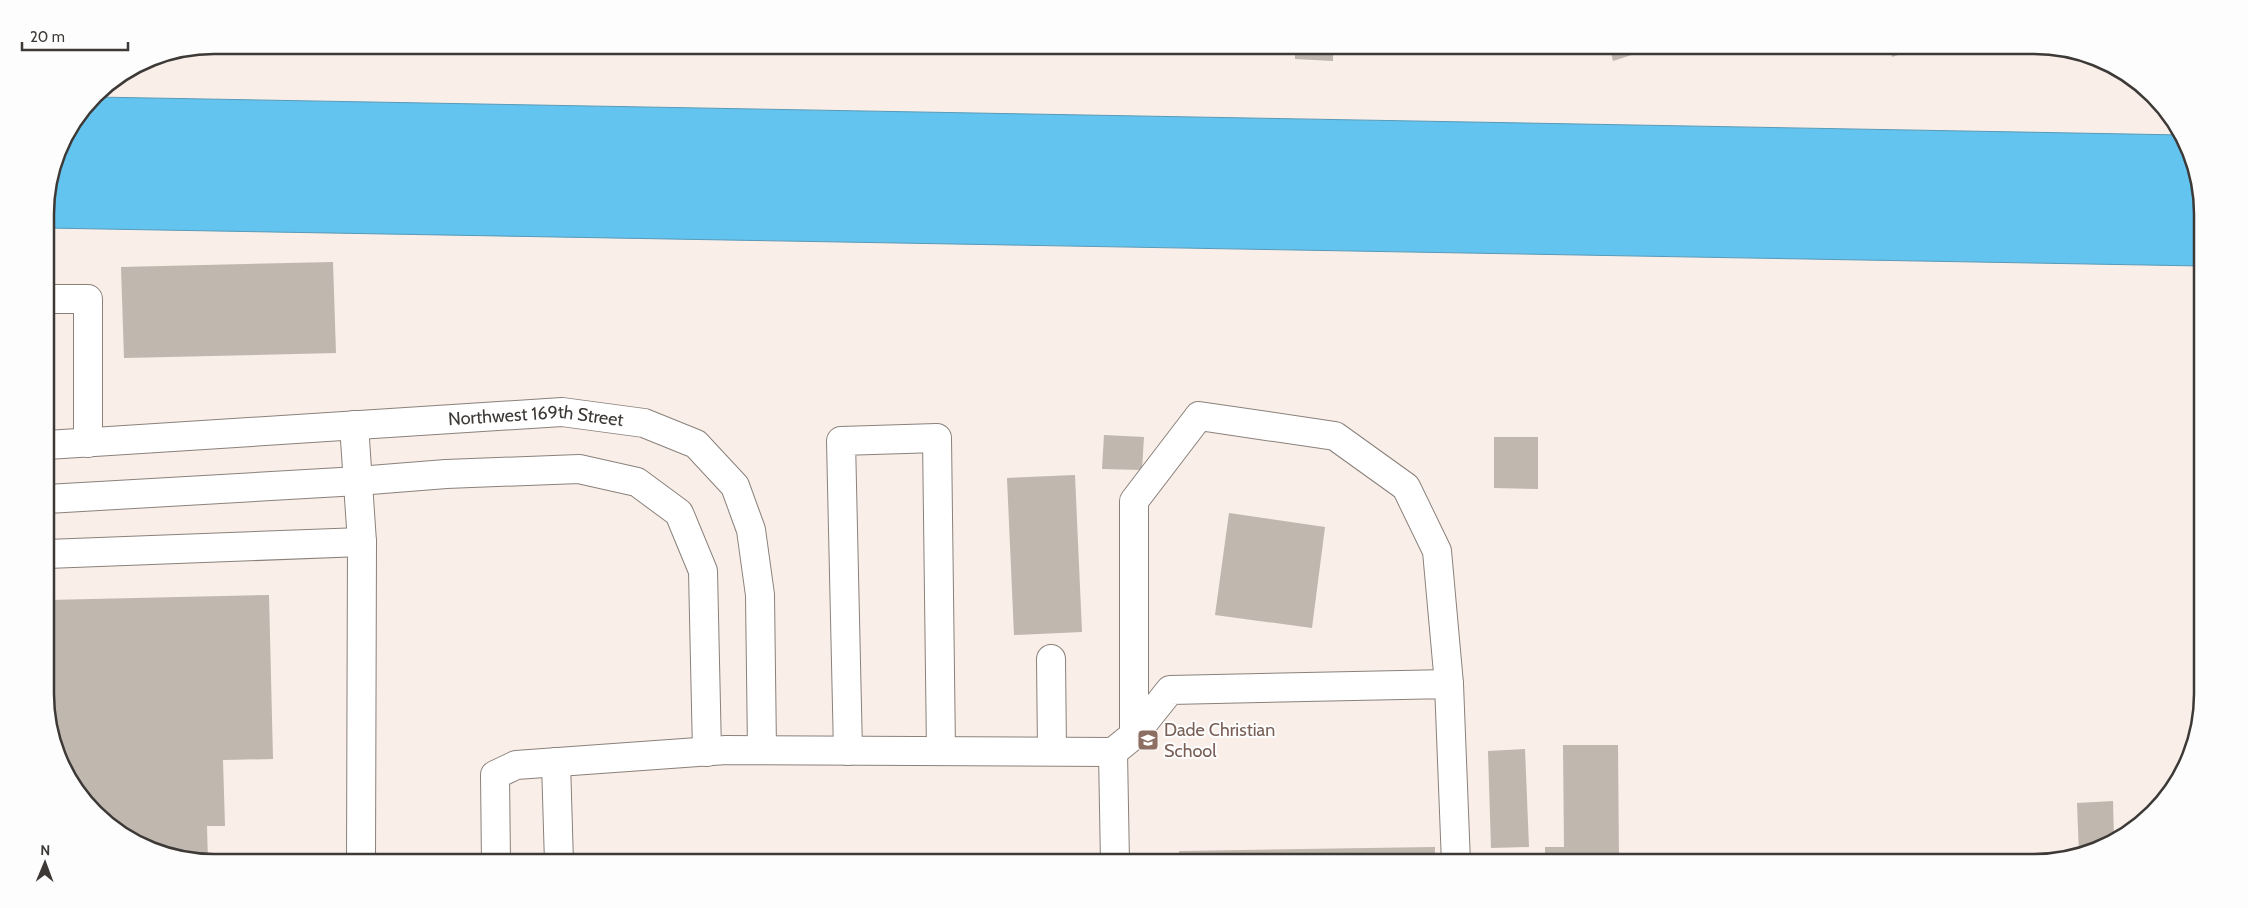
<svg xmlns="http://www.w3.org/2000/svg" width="2248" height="908" viewBox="0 0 2248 908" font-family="Cabin,sans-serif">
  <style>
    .water { fill: #63c4ef; stroke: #589ab8 }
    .building { fill: #c0b7af }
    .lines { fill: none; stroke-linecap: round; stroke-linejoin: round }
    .minor-casing { stroke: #8a817b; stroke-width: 30 }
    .minor { stroke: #fff; stroke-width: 28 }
    .labels { text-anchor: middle; stroke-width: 4; stroke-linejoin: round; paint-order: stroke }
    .street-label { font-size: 18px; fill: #3d3937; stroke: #fdfdfd }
    .education-label { font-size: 18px; fill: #785e54; stroke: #fdfdfd; text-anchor: start }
    .rim { fill: none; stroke: #3d3937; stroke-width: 2.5 }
  </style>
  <rect width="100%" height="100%" fill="#f9eee8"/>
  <path class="water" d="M 95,97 L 2183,135 L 2202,192 L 2202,266 L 46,228 L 45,203 L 63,139 Z"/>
  <g class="building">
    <path d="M 505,45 L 542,45 L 542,48 L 505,47 Z"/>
    <path d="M 691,45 L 713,45 L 713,53 L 691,52 Z"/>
    <path d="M 762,45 L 802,45 L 802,53 L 762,52 Z"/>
    <path d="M 1031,45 L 1069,45 L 1069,55 L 1031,53 Z"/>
    <path d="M 1076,45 L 1126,45 L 1126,48 L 1076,47 Z"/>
    <path d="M 1295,45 L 1392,45 L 1392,52 L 1333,50 L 1333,61 L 1295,59 Z"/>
    <path d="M 1450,45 L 1499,45 L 1499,48 L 1450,47 Z"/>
    <path d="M 1594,45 L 1649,45 L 1650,49 L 1613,61 L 1610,49 L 1597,53 Z"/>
    <path d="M 1889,45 L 1929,45 L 1892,57 Z"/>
    <path d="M 1959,45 L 1978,45 L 1961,51 Z"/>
    <path d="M 333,262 L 336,353 L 124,358 L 121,267 Z"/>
    <path d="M 1104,435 L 1144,437 L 1142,470 L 1102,469 Z"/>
    <path d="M 1494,437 L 1538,437 L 1538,489 L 1494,488 Z"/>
    <path d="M 1075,475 L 1082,632 L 1014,635 L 1007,478 Z"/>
    <path d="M 1229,513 L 1325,527 L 1312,628 L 1215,615 Z"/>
    <path d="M 269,595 L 273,759 L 223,760 L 225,826 L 207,826 L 208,862 L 159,854 L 87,805 L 48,727 L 48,600 Z"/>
    <path d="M 1563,745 L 1618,745 L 1619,863 L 1545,863 L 1545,847 L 1564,847 Z"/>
    <path d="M 1525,749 L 1529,847 L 1491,848 L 1488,751 Z"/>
    <path d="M 2113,801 L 2114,840 L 2089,854 L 2079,854 L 2077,803 Z"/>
    <path d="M 1435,847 L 1435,863 L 1179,863 L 1179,851 Z"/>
  </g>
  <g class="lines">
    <g class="minor-casing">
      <g id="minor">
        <path d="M 46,299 L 88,299 L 88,443"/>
        <path d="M 354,425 L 362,542 L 361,863"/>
        <path id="s1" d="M 47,445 L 562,412 L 644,423 L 696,444 L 735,486 L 751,530 L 760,595 L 762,750"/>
        <path d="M 47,499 L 358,481 L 446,474 L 579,469 L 637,482 L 679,513 L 703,571 L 707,752"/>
        <path d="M 47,554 L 362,542"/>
        <path d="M 1051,659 L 1052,751"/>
        <path d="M 1134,735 L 1134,501 L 1199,416 L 1335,436 L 1406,487 L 1437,551 L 1449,684"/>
        <path d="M 848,751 L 841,441 L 937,438 L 941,751"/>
        <path d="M 1113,752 L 1115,863"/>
        <path d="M 556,762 L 559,863"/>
        <path d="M 496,863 L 495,775 L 516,765 L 726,750 L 1113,752 L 1134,735 L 1170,690 L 1449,684 L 1456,863"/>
      </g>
    </g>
    <use href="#minor" class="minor"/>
  </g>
  <defs>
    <g id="school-square" transform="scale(1.125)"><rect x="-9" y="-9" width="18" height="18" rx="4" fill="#8d6e63" stroke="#fdfdfd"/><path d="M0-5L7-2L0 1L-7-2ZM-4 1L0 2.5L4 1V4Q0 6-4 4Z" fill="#fff"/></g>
  </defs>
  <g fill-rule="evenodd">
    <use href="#school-square" x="1148" y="740"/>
  </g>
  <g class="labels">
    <g class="street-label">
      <text dy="6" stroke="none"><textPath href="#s1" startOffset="490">Northwest 169th Street</textPath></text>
    </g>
    <g class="education-label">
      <text x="1164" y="736">Dade Christian<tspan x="1164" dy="21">School</tspan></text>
    </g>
  </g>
  <path d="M0 0H2248V908H0ZM214 54H2034A160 160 0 0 1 2194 214V694A160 160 0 0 1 2034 854H214A160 160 0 0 1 54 694V214A160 160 0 0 1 214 54Z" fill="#fdfdfd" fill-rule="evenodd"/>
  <path class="rim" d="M214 54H2034A160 160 0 0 1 2194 214V694A160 160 0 0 1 2034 854H214A160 160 0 0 1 54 694V214A160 160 0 0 1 214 54Z"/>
  <g transform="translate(45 863) rotate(1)" stroke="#fdfdfd" stroke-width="4" paint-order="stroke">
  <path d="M0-4L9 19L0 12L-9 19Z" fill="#3d3937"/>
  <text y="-8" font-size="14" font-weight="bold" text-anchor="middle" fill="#3d3937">N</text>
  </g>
  <path d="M22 42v8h106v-8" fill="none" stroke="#3d3937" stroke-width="2.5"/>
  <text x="30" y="42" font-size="15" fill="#3d3937" stroke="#fdfdfd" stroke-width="4" paint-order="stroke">20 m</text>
</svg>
